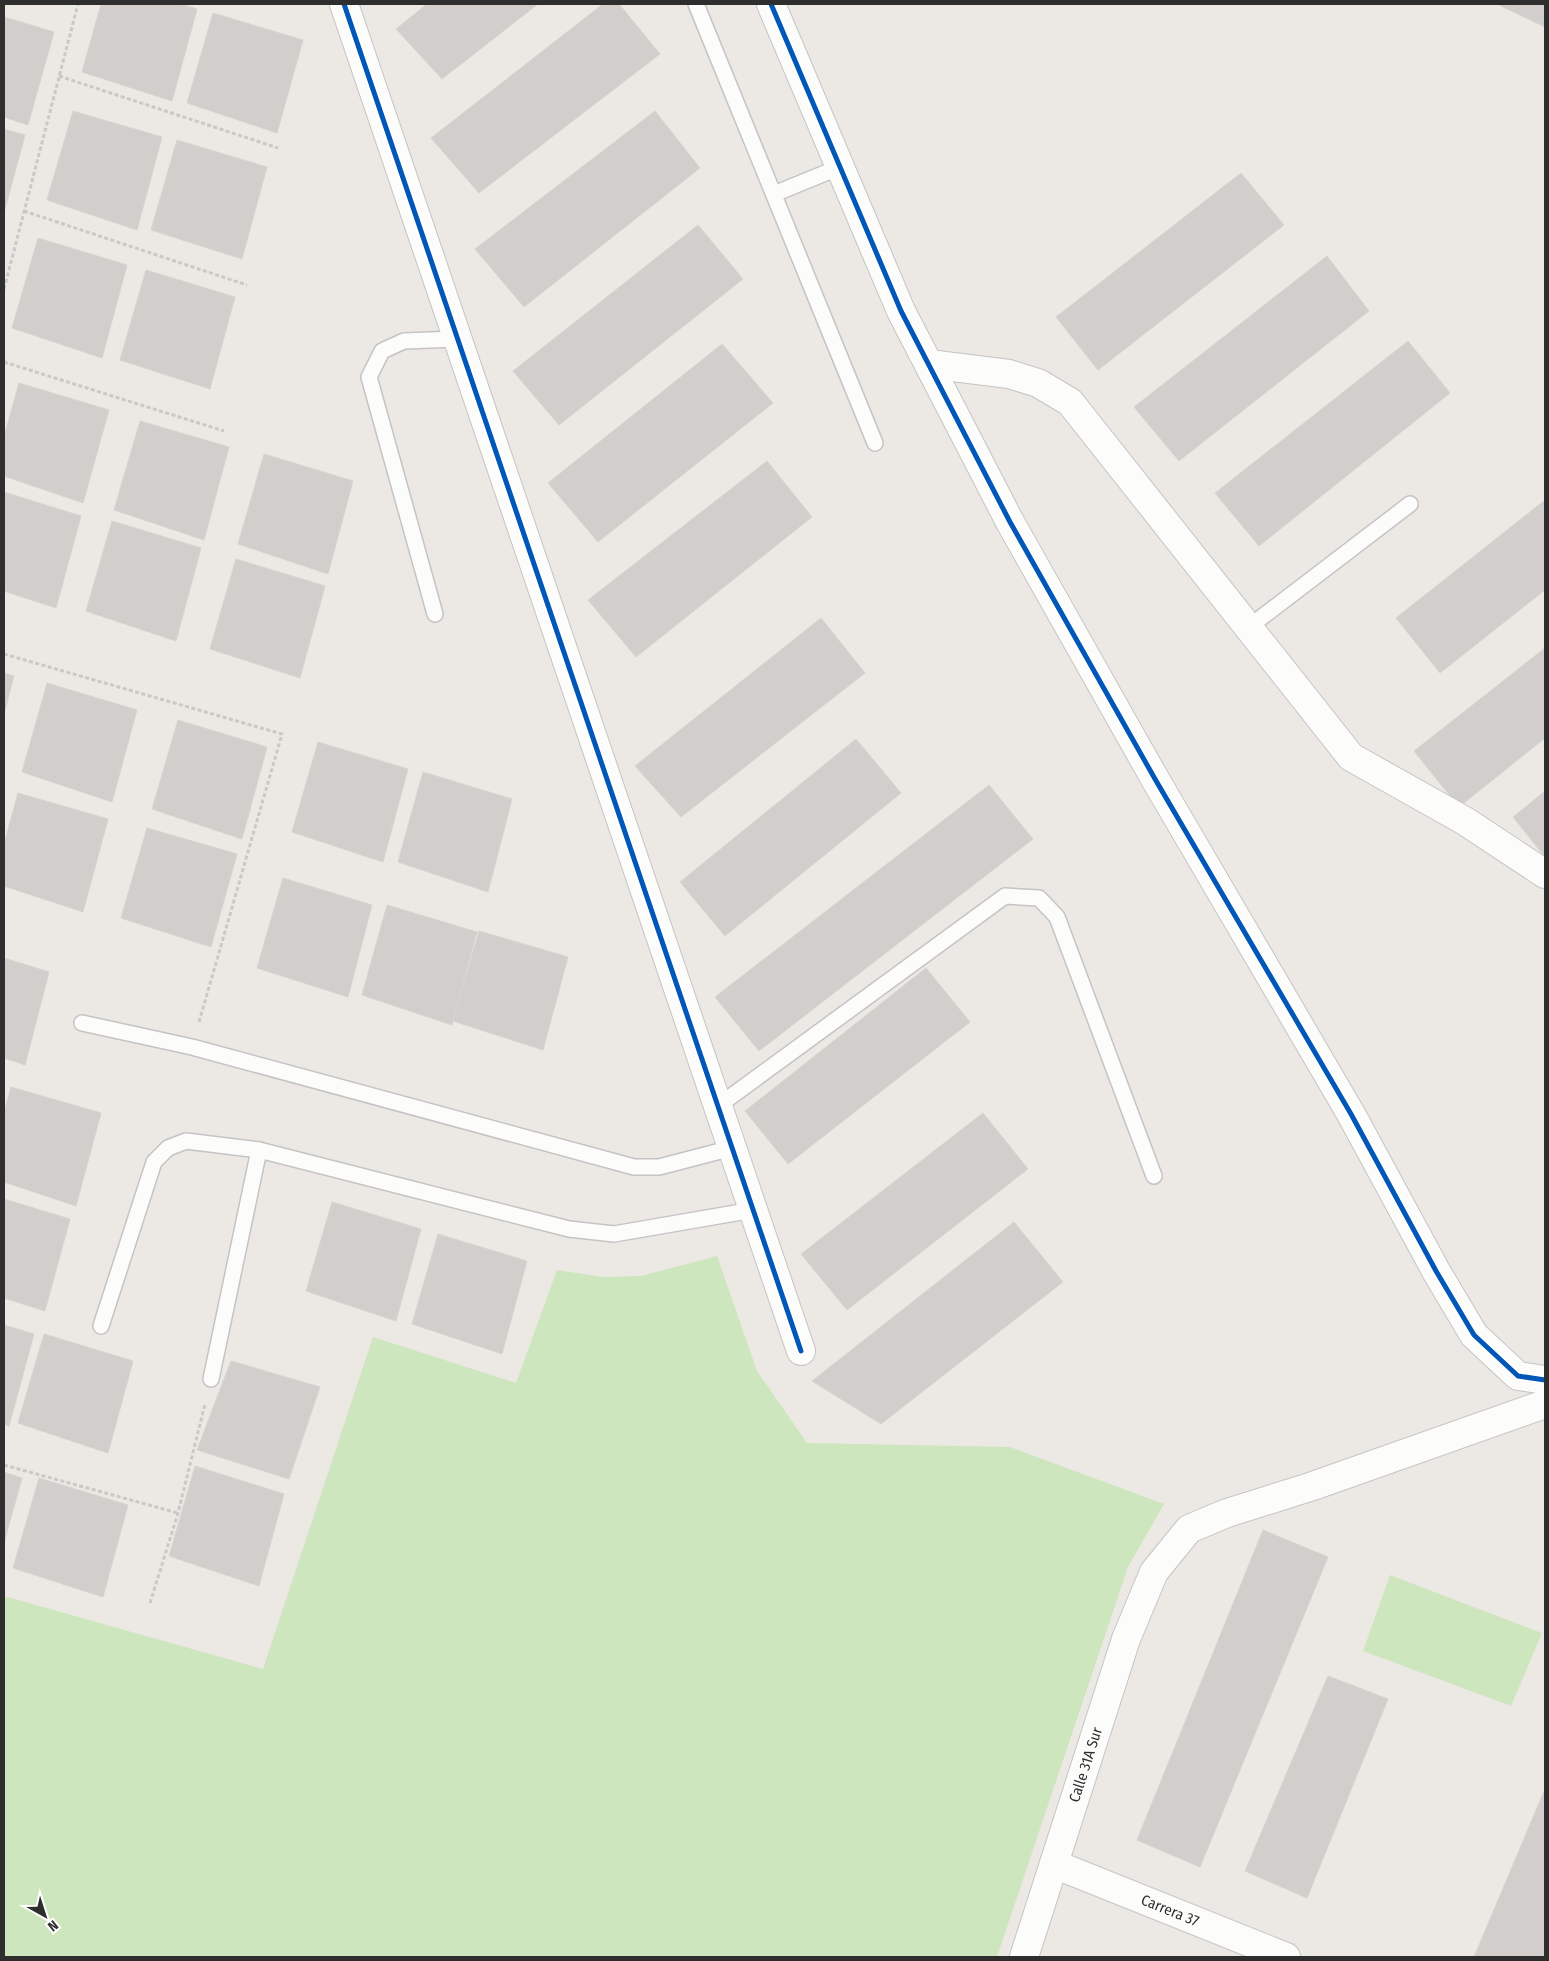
<svg xmlns="http://www.w3.org/2000/svg" width="1549" height="1961" viewBox="0 0 1549 1961" font-family="'Fira Sans Condensed',sans-serif">
  <style>
    .green { fill: #cee6be }
    .building { fill: #d1cecb; stroke: #d7d4d0 }
    .lines { fill: none; stroke-linecap: round; stroke-linejoin: round }
    .service-casing { stroke: #c5c4c5; stroke-width: 18 }
    .minor-casing { stroke: #c5c4c5; stroke-width: 30 }
    .path { stroke: #c9c9c8; stroke-width: 3; stroke-dasharray: 4 2.5; stroke-linecap: butt }
    .service { stroke: #fcfcfb; stroke-width: 15 }
    .minor { stroke: #fcfcfb; stroke-width: 28 }
    .cycleway-casing { stroke: #fff; stroke-width: 8 }
    .cycleway { stroke: #0057b8; stroke-width: 5 }
    .labels { text-anchor: middle; stroke-width: 5; stroke-linejoin: round; paint-order: stroke }
    .street-label { font-size: 15px; fill: #2e2e2e; stroke: #fff }
  </style>
  <rect width="100%" height="100%" fill="#ece8e4"/>
  <g class="green">
    <path d="M 717,1256 L 757,1371 L 807,1443 L 1010,1447 L 1164,1504 L 1128,1567 L 997,1957 L 4,1957 L 4,1596 L 263,1669 L 373,1337 L 516,1383 L 557,1270 L 603,1277 L 641,1276 Z"/>
    <path d="M 1390,1575 L 1542,1633 L 1511,1706 L 1363,1651 Z"/>
  </g>
  <g class="building">
    <path d="M 101,4 L 180,4 L 197,9 L 172,101 L 82,72 Z"/>
    <path d="M 427,4 L 538,4 L 442,79 L 396,29 Z"/>
    <path d="M 603,4 L 619,4 L 660,54 L 479,193 L 431,138 Z"/>
    <path d="M 1497,4 L 1545,4 L 1545,27 Z"/>
    <path d="M 213,13 L 303,40 L 277,133 L 187,103 Z"/>
    <path d="M 4,17 L 54,32 L 28,125 L 4,117 Z"/>
    <path d="M 73,111 L 162,137 L 137,230 L 47,200 Z"/>
    <path d="M 655,111 L 700,168 L 524,307 L 475,249 Z"/>
    <path d="M 4,129 L 25,135 L 4,213 Z"/>
    <path d="M 177,140 L 267,167 L 242,259 L 151,230 Z"/>
    <path d="M 1241,173 L 1284,225 L 1098,370 L 1056,317 Z"/>
    <path d="M 698,225 L 743,279 L 559,425 L 513,371 Z"/>
    <path d="M 38,238 L 127,265 L 102,358 L 12,328 Z"/>
    <path d="M 1327,256 L 1369,311 L 1179,461 L 1134,407 Z"/>
    <path d="M 146,270 L 235,297 L 210,389 L 120,360 Z"/>
    <path d="M 1408,341 L 1450,393 L 1259,546 L 1215,493 Z"/>
    <path d="M 722,344 L 773,403 L 598,542 L 548,483 Z"/>
    <path d="M 19,383 L 109,410 L 83,503 L 4,476 L 4,437 Z"/>
    <path d="M 140,421 L 229,447 L 204,540 L 114,510 Z"/>
    <path d="M 264,454 L 353,481 L 328,574 L 238,544 Z"/>
    <path d="M 767,461 L 812,517 L 636,657 L 588,600 Z"/>
    <path d="M 4,492 L 81,516 L 56,608 L 4,591 Z"/>
    <path d="M 1545,500 L 1545,590 L 1440,673 L 1396,618 Z"/>
    <path d="M 112,521 L 201,548 L 176,641 L 86,611 Z"/>
    <path d="M 236,559 L 325,586 L 300,678 L 210,649 Z"/>
    <path d="M 821,618 L 865,673 L 681,817 L 635,766 Z"/>
    <path d="M 1545,648 L 1545,738 L 1459,807 L 1414,751 Z"/>
    <path d="M 4,673 L 14,676 L 4,714 Z"/>
    <path d="M 47,683 L 137,710 L 112,802 L 22,772 Z"/>
    <path d="M 178,720 L 267,747 L 242,839 L 152,809 Z"/>
    <path d="M 856,739 L 901,793 L 725,936 L 680,882 Z"/>
    <path d="M 318,742 L 408,769 L 383,862 L 292,832 Z"/>
    <path d="M 423,772 L 512,799 L 488,892 L 398,862 Z"/>
    <path d="M 989,785 L 1033,839 L 759,1051 L 715,997 Z"/>
    <path d="M 1545,791 L 1545,857 L 1513,817 Z"/>
    <path d="M 18,793 L 108,819 L 83,912 L 4,886 L 4,844 Z"/>
    <path d="M 147,828 L 237,854 L 211,947 L 121,918 Z"/>
    <path d="M 283,878 L 372,905 L 348,997 L 257,968 Z"/>
    <path d="M 387,905 L 477,932 L 452,1025 L 362,995 Z"/>
    <path d="M 479,931 L 568,957 L 543,1050 L 453,1021 Z"/>
    <path d="M 4,958 L 49,972 L 25,1065 L 4,1058 Z"/>
    <path d="M 926,968 L 970,1022 L 788,1164 L 745,1111 Z"/>
    <path d="M 11,1087 L 101,1113 L 76,1206 L 4,1182 L 4,1113 Z"/>
    <path d="M 983,1113 L 1028,1169 L 847,1310 L 801,1254 Z"/>
    <path d="M 4,1199 L 70,1219 L 45,1311 L 4,1298 Z"/>
    <path d="M 332,1202 L 421,1229 L 396,1321 L 306,1291 Z"/>
    <path d="M 1014,1222 L 1063,1282 L 881,1424 L 812,1381 Z"/>
    <path d="M 438,1234 L 527,1261 L 502,1354 L 412,1324 Z"/>
    <path d="M 4,1325 L 34,1334 L 9,1426 L 4,1424 Z"/>
    <path d="M 44,1334 L 133,1361 L 108,1453 L 18,1423 Z"/>
    <path d="M 231,1361 L 320,1387 L 289,1479 L 197,1450 Z"/>
    <path d="M 195,1466 L 284,1494 L 259,1586 L 169,1556 Z"/>
    <path d="M 4,1472 L 22,1478 L 4,1543 Z"/>
    <path d="M 39,1478 L 128,1505 L 103,1597 L 13,1568 Z"/>
    <path d="M 1263,1530 L 1328,1557 L 1200,1867 L 1137,1840 Z"/>
    <path d="M 1328,1676 L 1388,1699 L 1307,1898 L 1245,1871 Z"/>
    <path d="M 1545,1789 L 1545,1957 L 1474,1957 Z"/>
  </g>
  <g class="lines">
    <g class="service-casing">
      <g id="service">
        <path d="M 696,4 L 875,443"/>
        <path d="M 774,194 L 840,167"/>
        <path d="M 435,614 L 369,377 L 382,351 L 404,341 L 456,339"/>
        <path d="M 1249,627 L 1410,504"/>
        <path d="M 82,1023 L 192,1047 L 634,1167 L 659,1167 L 732,1148"/>
        <path d="M 718,1106 L 1005,896 L 1039,898 L 1057,917 L 1154,1176"/>
        <path d="M 101,1326 L 154,1162 L 168,1148 L 186,1141 L 259,1150"/>
        <path d="M 211,1379 L 259,1150 L 569,1229 L 614,1234 L 753,1210"/>
      </g>
    </g>
    <g class="minor-casing">
      <g id="minor">
        <path d="M 344,4 L 801,1351"/>
        <path d="M 771,4 L 901,311 L 1010,522 L 1155,779 L 1351,1114 L 1436,1271 L 1474,1335 L 1518,1376 L 1545,1380"/>
        <path d="M 929,364 L 1009,374 L 1038,383 L 1070,402 L 1351,757 L 1465,821 L 1545,874"/>
        <path id="s1" d="M 1054,1864 L 1286,1957"/>
        <path id="s2" d="M 1024,1957 L 1126,1639 L 1154,1572 L 1189,1529 L 1227,1513 L 1310,1487 L 1545,1404"/>
      </g>
    </g>
    <g class="path">
      <path d="M 59,76 L 278,148"/>
      <path d="M 24,211 L 247,285"/>
      <path d="M 4,289 L 78,4"/>
      <path d="M 4,362 L 224,431"/>
      <path d="M 4,654 L 282,734 L 199,1022"/>
      <path d="M 4,1465 L 178,1513"/>
      <path d="M 150,1603 L 178,1513 L 205,1404"/>
    </g>
    <use href="#service" class="service"/>
    <use href="#minor" class="minor"/>
    <g class="cycleway-casing">
      <g id="cycleway">
        <path d="M 344,4 L 801,1351"/>
        <path d="M 771,4 L 901,311 L 1010,522 L 1155,779 L 1351,1114 L 1436,1271 L 1474,1335 L 1518,1376 L 1545,1380"/>
      </g>
    </g>
    <use href="#cycleway" class="cycleway"/>
  </g>
  <g class="labels">
    <g class="street-label">
      <text dy="5" stroke="none"><textPath href="#s2" startOffset="202">Calle 31A Sur</textPath></text>
      <text dy="5" stroke="none"><textPath href="#s1" startOffset="125">Carrera 37</textPath></text>
    </g>
  </g>
  <rect width="1549" height="1961" fill="none" stroke="#2e2e2e" stroke-width="10"/>
  <g transform="translate(45 1916) rotate(141)" stroke="#ffffff" stroke-width="4" paint-order="stroke">
  <path d="M0-4L9 19L0 12L-9 19Z" fill="#2e2e2e"/>
  <text y="-8" font-size="14" font-weight="bold" text-anchor="middle" fill="#2e2e2e">N</text>
  </g>
</svg>
